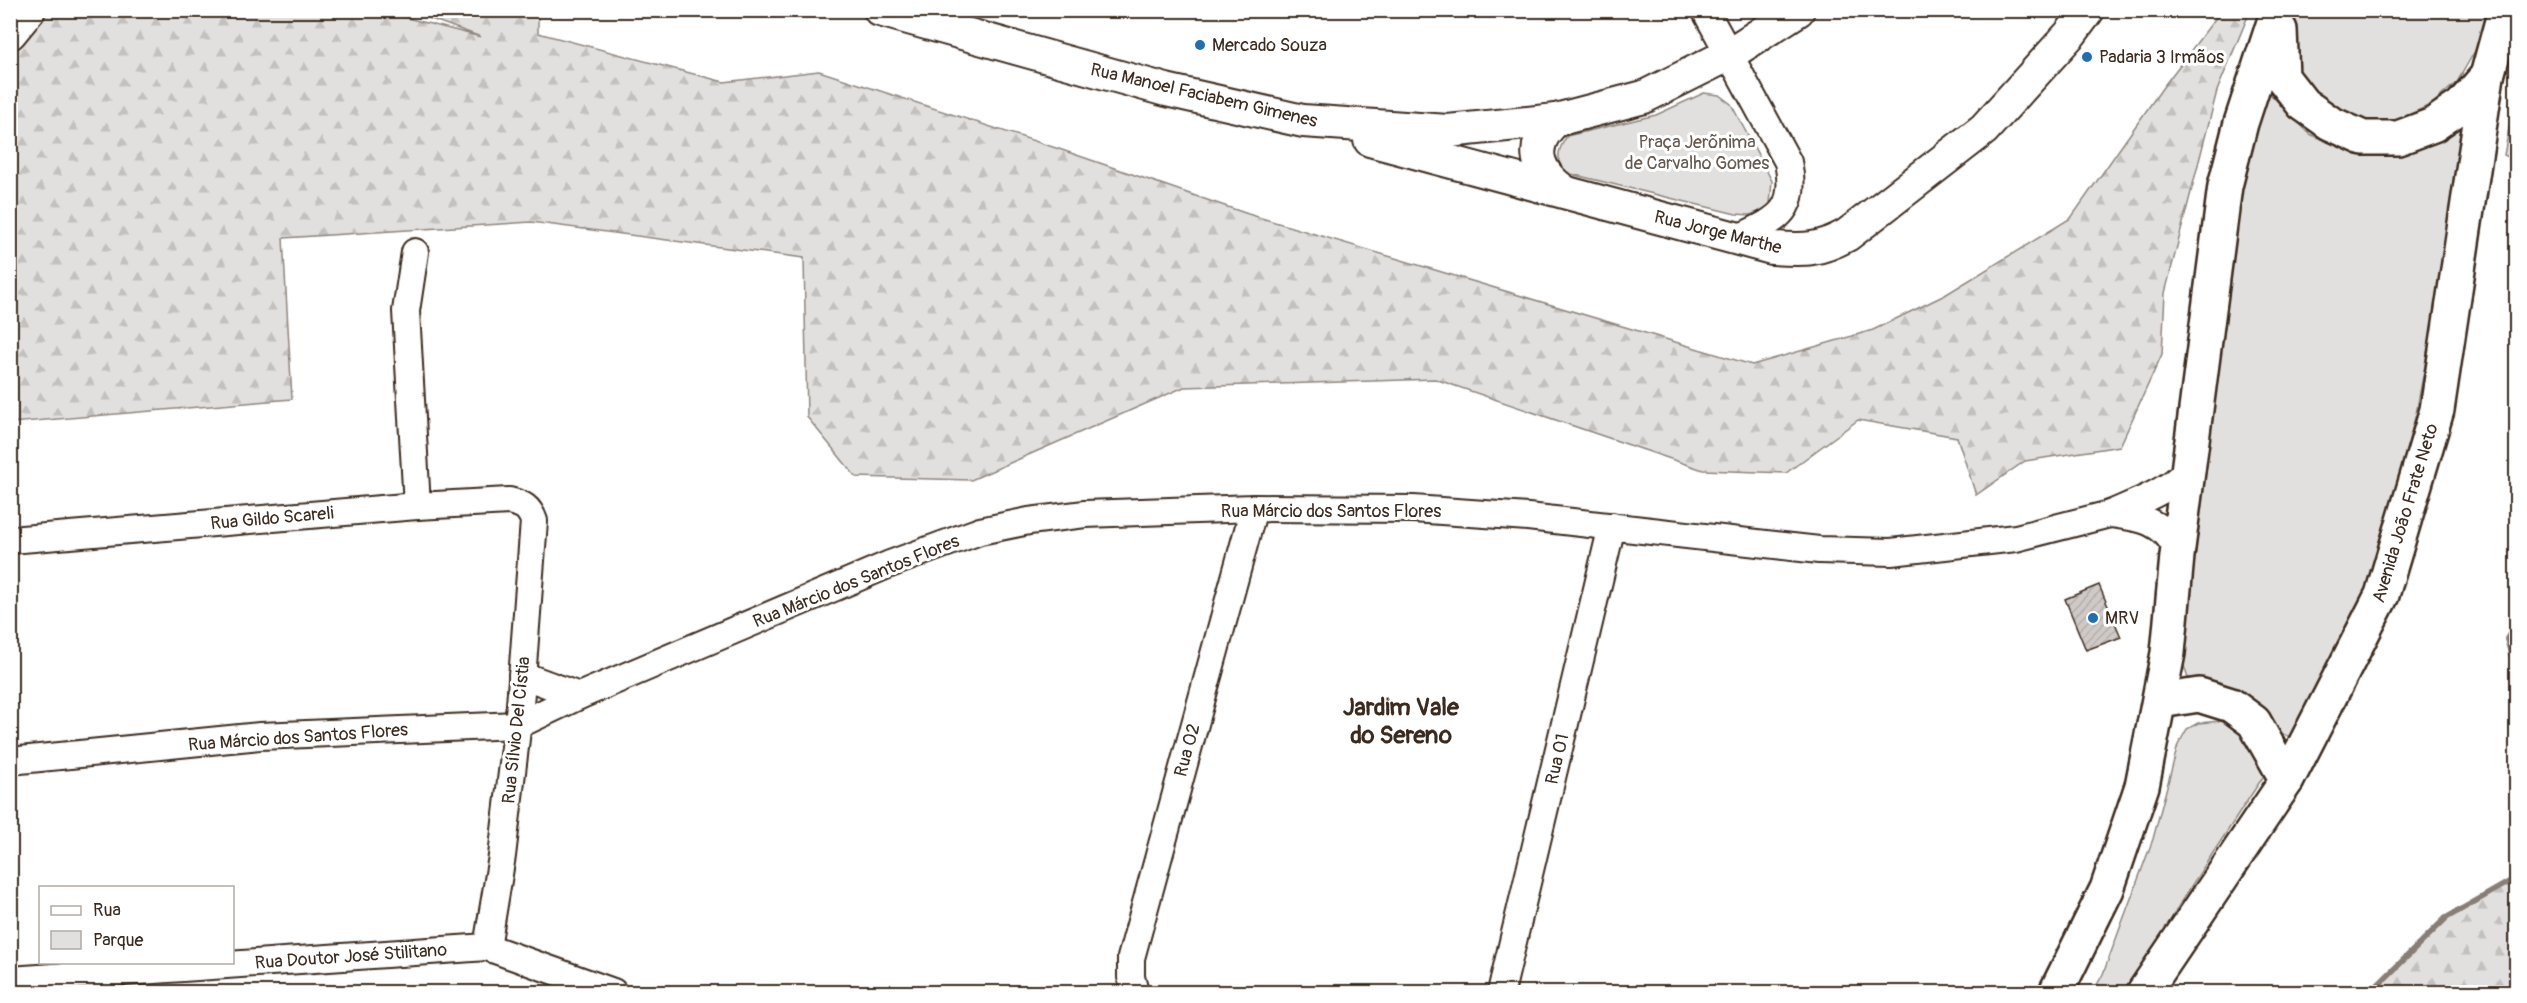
<svg xmlns="http://www.w3.org/2000/svg" width="2527" height="1003" viewBox="0 0 2527 1003" font-family="Pangolin,sans-serif">
  <style>
    .green { fill: #e2e0de; stroke: #8e857e; stroke-width: 1.5 }
    .forest { fill: url(#forest-firs); stroke: #8e857e; stroke-width: 1.5 }
    .lines { fill: none; stroke-linecap: round; stroke-linejoin: round }
    .stream { stroke: #887e77; stroke-width: 6 }
    .building { fill: url(#building-hatch); stroke: #3b2a1e; stroke-width: 1.5 }
    .minor-casing { stroke: #3b2a1e; stroke-width: 30 }
    .tertiary-casing { stroke: #3b2a1e; stroke-width: 36 }
    .secondary-casing { stroke: #3b2a1e; stroke-width: 38 }
    .minor { stroke: #fff; stroke-width: 26 }
    .tertiary { stroke: #fff; stroke-width: 32 }
    .secondary { stroke: #fff; stroke-width: 33 }
    .poi-dot { fill: #1f6fb2; stroke: #fff; stroke-width: 2 }
    .labels { text-anchor: middle; stroke-width: 6; stroke-linejoin: round; paint-order: stroke }
    .poi-label { font-size: 18px; fill: #3b2a1e; stroke: #fff; text-anchor: start }
    .street-label { font-size: 18px; fill: #3b2a1e; stroke: #fff }
    .park-label { font-size: 18px; fill: #65584e; stroke: #fff }
    .district-label { font-size: 24px; font-weight: bold; fill: #3b2a1e; stroke: #fff }
  </style>
  <defs>
    <pattern id="forest-firs" width="22" height="20" patternUnits="userSpaceOnUse" patternTransform="scale(1.5)"><rect width="22" height="20" fill="#e2e0de"/><path d="M5 1l3.5 6h-7zM16 11l3.5 6h-7z" fill="#c3c0be"/></pattern>
    <pattern id="building-hatch" width="6" height="6" patternUnits="userSpaceOnUse" patternTransform="scale(1.5)"><rect width="6" height="6" fill="#cfcac7"/><path d="M-1 1l2-2M0 6l6-6M5 7l2-2" fill="none" stroke="#b3aeaa"/></pattern>
  </defs>
  <rect width="100%" height="100%" fill="#fff"/>
  <filter id="ink" filterUnits="userSpaceOnUse"><feTurbulence type="fractalNoise" baseFrequency=".0167" numOctaves="2"/><feDisplacementMap in="SourceGraphic" scale="12" xChannelSelector="R" yChannelSelector="G"/><feConvolveMatrix kernelMatrix="1 2 1 2 8 2 1 2 1" color-interpolation-filters="sRGB"/></filter>
  <g filter="url(#ink)">
    <g class="green">
      <path d="M 2295,11 L 2492,11 L 2487,30 L 2457,82 L 2432,104 L 2398,120 L 2370,123 L 2320,107 L 2293,70 L 2290,27 Z"/>
      <path d="M 2516,90 L 2516,160 L 2504,155 Z"/>
      <path d="M 1704,93 L 1719,95 L 1731,104 L 1772,181 L 1770,204 L 1763,210 L 1750,215 L 1736,214 L 1563,172 C 1556,157 1558,149 1567,136 L 1656,115 Z"/>
      <path d="M 2269,93 L 2310,134 L 2332,144 L 2362,148 L 2470,121 L 2416,414 L 2368,595 L 2299,739 L 2280,734 L 2255,705 L 2190,685 L 2184,666 L 2187,615 L 2236,216 L 2254,117 Z"/>
      <path d="M 2221,721 L 2236,724 L 2265,756 L 2263,777 L 2182,900 L 2130,992 L 2093,992 L 2103,974 L 2153,839 L 2178,745 L 2187,729 L 2198,723 Z"/>
    </g>
    <g class="forest">
      <path d="M 46,11 L 380,11 L 481,37 L 409,11 L 538,11 L 538,33 L 724,82 L 819,71 L 1062,150 L 1248,214 L 1752,365 L 1873,330 L 1945,295 L 2071,218 L 2163,87 L 2221,11 L 2250,11 L 2217,91 L 2165,293 L 2162,354 L 2120,446 L 2025,461 L 1976,495 L 1957,437 L 1858,420 L 1786,473 L 1703,470 L 1435,379 L 1184,387 L 971,480 L 856,477 L 807,417 L 804,258 L 531,222 L 283,238 L 292,399 L 11,423 L 10,58 Z"/>
      <path d="M 2516,878 L 2516,992 L 2371,992 L 2446,918 Z"/>
    </g>
    <g class="lines">
      <g class="stream">
        <path d="M 2479,10 L 2484,13"/>
        <path d="M 2516,624 L 2507,639 L 2516,671"/>
        <path d="M 2371,992 L 2446,918 L 2516,878"/>
      </g>
    </g>
    <path class="building" d="M 2099,585 L 2121,637 L 2086,650 L 2065,599 Z"/>
    <g class="lines">
      <g class="minor-casing">
        <g id="minor">
          <path d="M 1705,10 L 1788,162 C 1798,212 1778,219 1738,238"/>
          <path d="M 415,252 L 406,311 L 417,506"/>
          <path d="M 10,540 L 417,506 L 509,501 C 523,504 529,507 534,521 L 520,705 L 502,856 L 487,947"/>
          <path d="M 2178,550 C 2161,520 2142,518 2110,514 C 2140,501 2167,492 2189,469"/>
          <path d="M 579,696 L 890,564 L 980,531 L 1029,521 L 1085,514 L 1254,508 L 1413,509 L 1528,517 L 1819,550 L 1891,552 L 2016,538 L 2110,514"/>
          <path d="M 10,761 L 260,736 L 518,725 L 579,696 L 522,675"/>
          <path d="M 10,980 L 487,947 L 613,992"/>
          <path d="M 1135,992 L 1131,977 L 1131,958 L 1254,508"/>
          <path d="M 1501,992 L 1612,526"/>
        </g>
      </g>
      <g class="tertiary-casing">
        <g id="tertiary">
          <path d="M 880,10 L 1166,90 L 1303,121 L 1448,131 L 1556,120 L 1644,97 L 1728,55 L 1798,10"/>
          <path d="M 10,33 L 29,10"/>
          <path d="M 1556,120 C 1527,146 1536,172 1565,192"/>
          <path d="M 1370,140 L 1772,248 C 1805,250 1818,251 1847,235 L 1984,129 L 2071,33 L 2088,10"/>
        </g>
      </g>
      <g class="secondary-casing">
        <g id="secondary">
          <path d="M 2280,30 L 2282,77 L 2303,104 L 2330,123 L 2363,138 L 2398,138 L 2433,125 L 2461,106 L 2487,76"/>
          <path d="M 2160,701 L 2199,695 L 2231,705 L 2254,722 L 2287,780"/>
          <path d="M 2056,992 L 2107,889 L 2142,786 L 2168,653 L 2177,556 L 2225,186 L 2241,123 L 2278,10"/>
          <path d="M 2144,992 L 2287,780 L 2382,595 L 2437,410 L 2487,76 L 2505,10"/>
        </g>
      </g>
      <use href="#minor" class="minor"/>
      <use href="#tertiary" class="tertiary"/>
      <use href="#secondary" class="secondary"/>
    </g>
  </g>
  <g class="poi-dot">
    <circle cx="1200" cy="45" r="6"/>
    <circle cx="2087" cy="57" r="6"/>
    <circle cx="2093" cy="618" r="6"/>
  </g>
  <g class="labels">
    <g class="poi-label">
      <text x="1212" y="51">Mercado Souza</text>
      <text x="2099" y="63">Padaria 3 Irmãos</text>
      <text x="2105" y="624">MRV</text>
    </g>
    <g class="street-label">
      <text transform="translate(1204 95) rotate(13)" y="6">Rua Manoel Faciabem Gimenes</text>
      <text transform="translate(1718 232) rotate(14)" y="6">Rua Jorge Marthe</text>
      <text x="1331" y="517">Rua Márcio dos Santos Flores</text>
      <text transform="translate(2405 513) rotate(-73)" y="6">Avenida João Frate Neto</text>
      <text transform="translate(272 518) rotate(-5)" y="6">Rua Gildo Scareli</text>
      <text transform="translate(856 581) rotate(-22)" y="6">Rua Márcio dos Santos Flores</text>
      <text transform="translate(516 730) rotate(-84)" y="6">Rua Sílvio Del Cístia</text>
      <text transform="translate(298 737) rotate(-4)" y="6">Rua Márcio dos Santos Flores</text>
      <text transform="translate(1187 750) rotate(-75)" y="6">Rua 02</text>
      <text transform="translate(1557 759) rotate(-77)" y="6">Rua 01</text>
      <text transform="translate(351 956) rotate(-4)" y="6">Rua Doutor José Stilitano</text>
    </g>
    <g class="park-label">
      <text x="1697" y="148">Praça Jerõnima<tspan x="1697" dy="21">de Carvalho Gomes</tspan></text>
    </g>
    <g class="district-label">
      <text x="1401" y="715">Jardim Vale<tspan x="1401" dy="28">do Sereno</tspan></text>
    </g>
  </g>
  <rect width="2527" height="1003" fill="none" stroke="#fff" stroke-width="36"/>
  <rect x="18" y="18" width="2491" height="967" fill="none" stroke="#3b2a1e" stroke-width="2" filter="url(#ink)"/>
  <rect x="39" y="886" width="195" height="78" fill="#ffffff" stroke="#b1aaa5" stroke-width="1.5"/>
  <rect x="51" y="906" width="30" height="9" fill="#ffffff" stroke="#b1aaa5" stroke-width="1.5"/>
  <text x="93" y="916" font-size="18" fill="#3b2a1e">Rua</text>
  <rect x="51" y="931" width="30" height="18" fill="#e2e0de" stroke="#b1aaa5" stroke-width="1.5"/>
  <text x="93" y="946" font-size="18" fill="#3b2a1e">Parque</text>
</svg>
